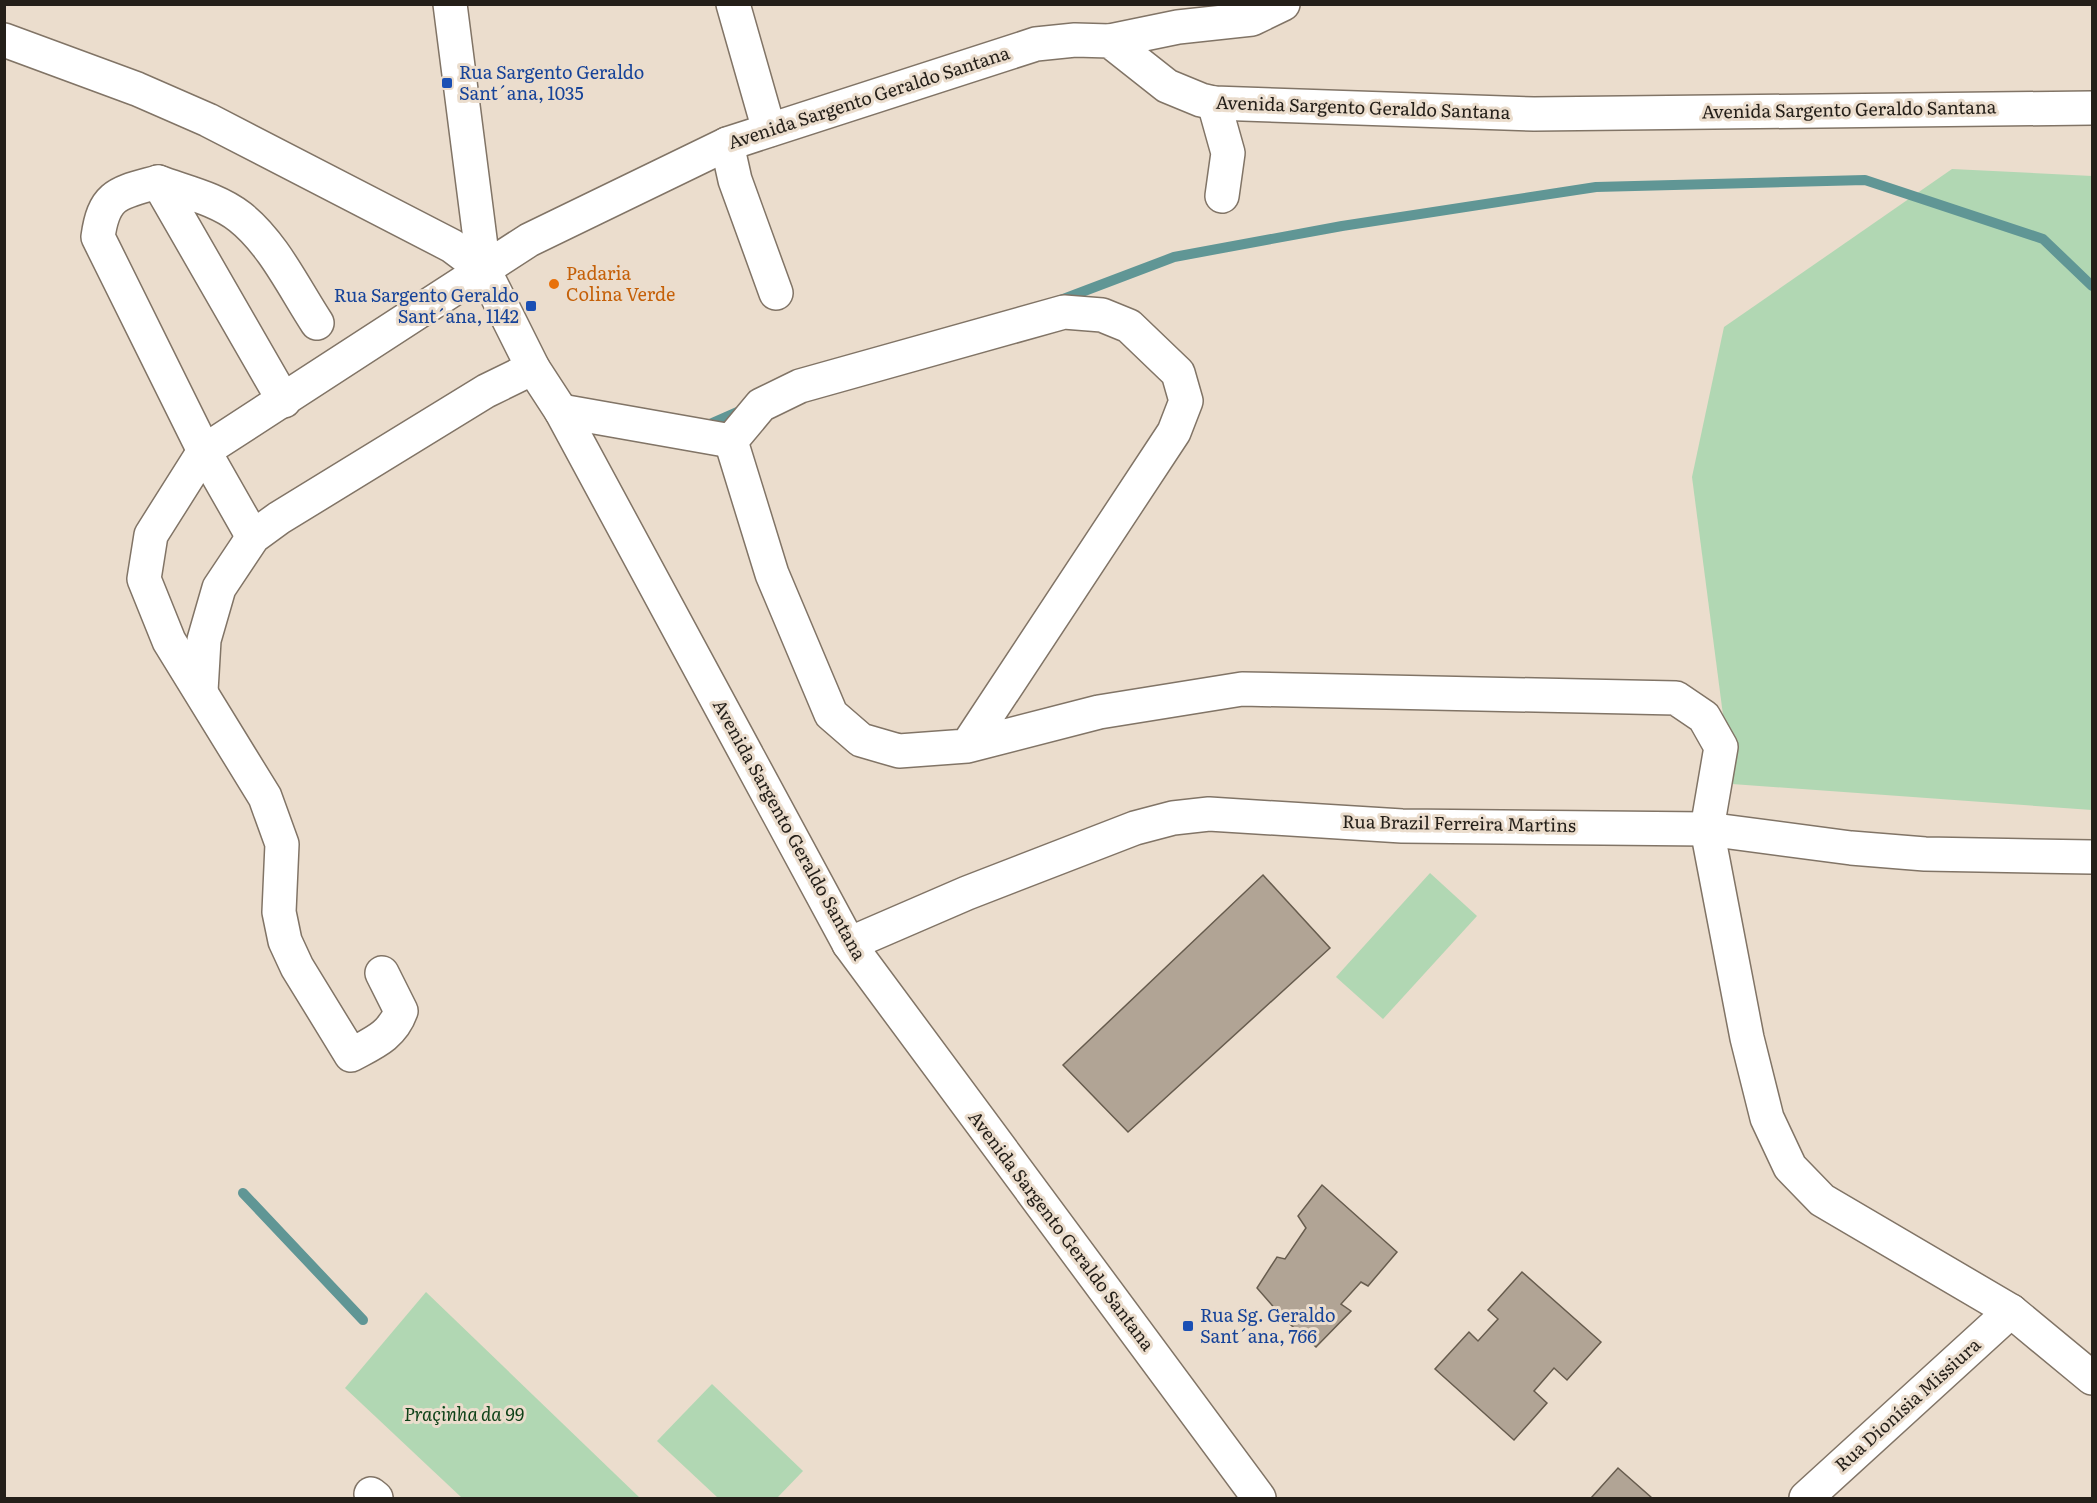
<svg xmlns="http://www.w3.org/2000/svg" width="2097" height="1503" viewBox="0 0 2097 1503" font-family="Literata,serif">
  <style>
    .green { fill: #b1d7b3 }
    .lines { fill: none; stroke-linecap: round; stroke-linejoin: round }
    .stream { stroke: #609695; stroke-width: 10 }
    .building { fill: #b1a495; stroke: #675c4e; stroke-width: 1.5 }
    .minor-casing { stroke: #817466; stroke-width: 36 }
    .minor { stroke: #fff; stroke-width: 33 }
    .transit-dot { fill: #1a4fb4; stroke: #ebddcd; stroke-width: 2 }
    .food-dot { fill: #e8710a; stroke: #ebddcd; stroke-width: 2 }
    .labels { text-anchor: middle; stroke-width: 6; stroke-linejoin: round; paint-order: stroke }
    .transit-label { font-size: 18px; fill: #164399; stroke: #ebddcd; text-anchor: start }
    .street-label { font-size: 18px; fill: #241f19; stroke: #ebddcd }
    .food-label { font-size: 18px; fill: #c56008; stroke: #ebddcd; text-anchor: start }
    .park-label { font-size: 18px; font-style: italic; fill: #0d4117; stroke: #ebddcd }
  </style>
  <rect width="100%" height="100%" fill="#ebddcd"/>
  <g class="green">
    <path d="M 1952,169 L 2092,176 L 2092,810 L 1732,784 L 1692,477 L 1724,327 Z"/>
    <path d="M 1430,873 L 1477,916 L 1383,1019 L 1336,977 Z"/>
    <path d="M 426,1292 L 640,1498 L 462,1498 L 345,1388 Z"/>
    <path d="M 712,1384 L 803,1471 L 777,1498 L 718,1498 L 657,1441 Z"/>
  </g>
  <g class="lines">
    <g class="stream">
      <path d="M 1058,301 L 1174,257 L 1342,226 L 1596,187 L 1865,180 L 2043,239 L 2092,286"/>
      <path d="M 703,427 L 744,409"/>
      <path d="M 243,1193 L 363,1320"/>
    </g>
  </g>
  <g class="building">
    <path d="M 1263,875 L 1330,948 L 1128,1132 L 1063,1065 Z"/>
    <path d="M 1322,1185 L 1397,1252 L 1368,1286 L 1361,1282 L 1341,1304 L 1351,1311 L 1316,1347 L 1284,1319 L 1257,1288 L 1277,1257 L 1285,1259 L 1306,1228 L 1298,1216 Z"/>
    <path d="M 1522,1272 L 1601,1342 L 1567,1380 L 1554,1368 L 1534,1391 L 1547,1403 L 1514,1440 L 1435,1369 L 1469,1332 L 1478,1341 L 1498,1319 L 1488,1310 Z"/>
    <path d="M 1618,1468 L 1652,1498 L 1591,1498 Z"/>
  </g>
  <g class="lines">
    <g class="minor-casing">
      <g id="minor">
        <path d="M 450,4 L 484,270 L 533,368 L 561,411 L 849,944 L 1259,1498"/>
        <path d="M 733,4 L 769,130"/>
        <path d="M 4,40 L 137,89 L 208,120 L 452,246 L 484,270"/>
        <path d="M 1110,41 L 1178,27 L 1252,19 L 1283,4"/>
        <path d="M 1214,103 L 1228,153 L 1222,196"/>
        <path d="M 727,144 L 735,180 L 776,293"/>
        <path d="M 158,182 C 119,193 104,193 98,237 L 204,451 L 253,537"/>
        <path d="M 284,401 L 158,182 C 185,192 217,199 240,217 C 273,243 294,288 317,323"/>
        <path d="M 561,411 L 731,441"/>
        <path d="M 201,691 L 204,640 L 219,588 L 253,537 L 279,518 L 486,391 L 533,368"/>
        <path d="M 967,746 L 1174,432 L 1186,401 L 1178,373 L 1129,326 L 1102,315 L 1064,312 L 800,386 L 761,405 L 731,441 L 772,574 L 831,714 L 861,740 L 899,751 L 967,746 L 1099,712 L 1242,689 L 1676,698 L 1704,717 L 1721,747 L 1707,829 L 1747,1038 L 1767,1118 L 1790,1167 L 1822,1200 L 2011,1311 L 2092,1378"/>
        <path d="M 849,944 L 967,893 L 1135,828 L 1173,818 L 1209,814 L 1402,826 L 1707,829 L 1851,848 L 1925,854 L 2092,857"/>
        <path d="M 382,973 L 401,1011 C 392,1036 373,1043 351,1055 L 297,967 L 285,941 L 279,912 L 282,844 L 265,797 L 169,641 L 144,579 L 151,535 L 204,451 L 529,240 L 727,144 L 1036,44 L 1075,40 L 1110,41 L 1167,86 L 1201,100 L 1214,103 L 1534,114 L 2092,108"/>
        <path d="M 371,1494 L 376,1498"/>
        <path d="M 1806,1498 L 2011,1311"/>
      </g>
    </g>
    <use href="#minor" class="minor"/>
  </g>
  <g class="transit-dot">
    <rect x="441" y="77" width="12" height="12" rx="3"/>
    <rect x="525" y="300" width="12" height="12" rx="3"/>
    <rect x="1182" y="1320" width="12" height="12" rx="3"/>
  </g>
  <circle class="food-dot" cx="554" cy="284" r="6"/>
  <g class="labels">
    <g class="transit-label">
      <text x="459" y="79">Rua Sargento Geraldo<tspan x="459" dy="21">Sant´ana, 1035</tspan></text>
      <text x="519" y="302" text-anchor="end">Rua Sargento Geraldo<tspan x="519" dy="21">Sant´ana, 1142</tspan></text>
      <text x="1200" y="1322">Rua Sg. Geraldo<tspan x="1200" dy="21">Sant´ana, 766</tspan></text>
    </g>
    <g class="street-label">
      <text transform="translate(869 98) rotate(-18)" y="6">Avenida Sargento Geraldo Santana</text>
      <text transform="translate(1363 108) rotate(2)" y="6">Avenida Sargento Geraldo Santana</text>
      <text transform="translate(1849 110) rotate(-1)" y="6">Avenida Sargento Geraldo Santana</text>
      <text transform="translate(1459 824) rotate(1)" y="6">Rua Brazil Ferreira Martins</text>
      <text transform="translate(789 830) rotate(61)" y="6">Avenida Sargento Geraldo Santana</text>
      <text transform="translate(1061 1231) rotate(53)" y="6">Avenida Sargento Geraldo Santana</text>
      <text transform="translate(1908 1405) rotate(-42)" y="6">Rua Dionísia Missiura</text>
    </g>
    <g class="food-label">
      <text x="566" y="280">Padaria<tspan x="566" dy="21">Colina Verde</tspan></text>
    </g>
    <g class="park-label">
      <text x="464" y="1421">Praçinha da 99</text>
    </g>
  </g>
  <rect width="2097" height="1503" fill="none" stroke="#241f19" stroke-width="12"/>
</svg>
